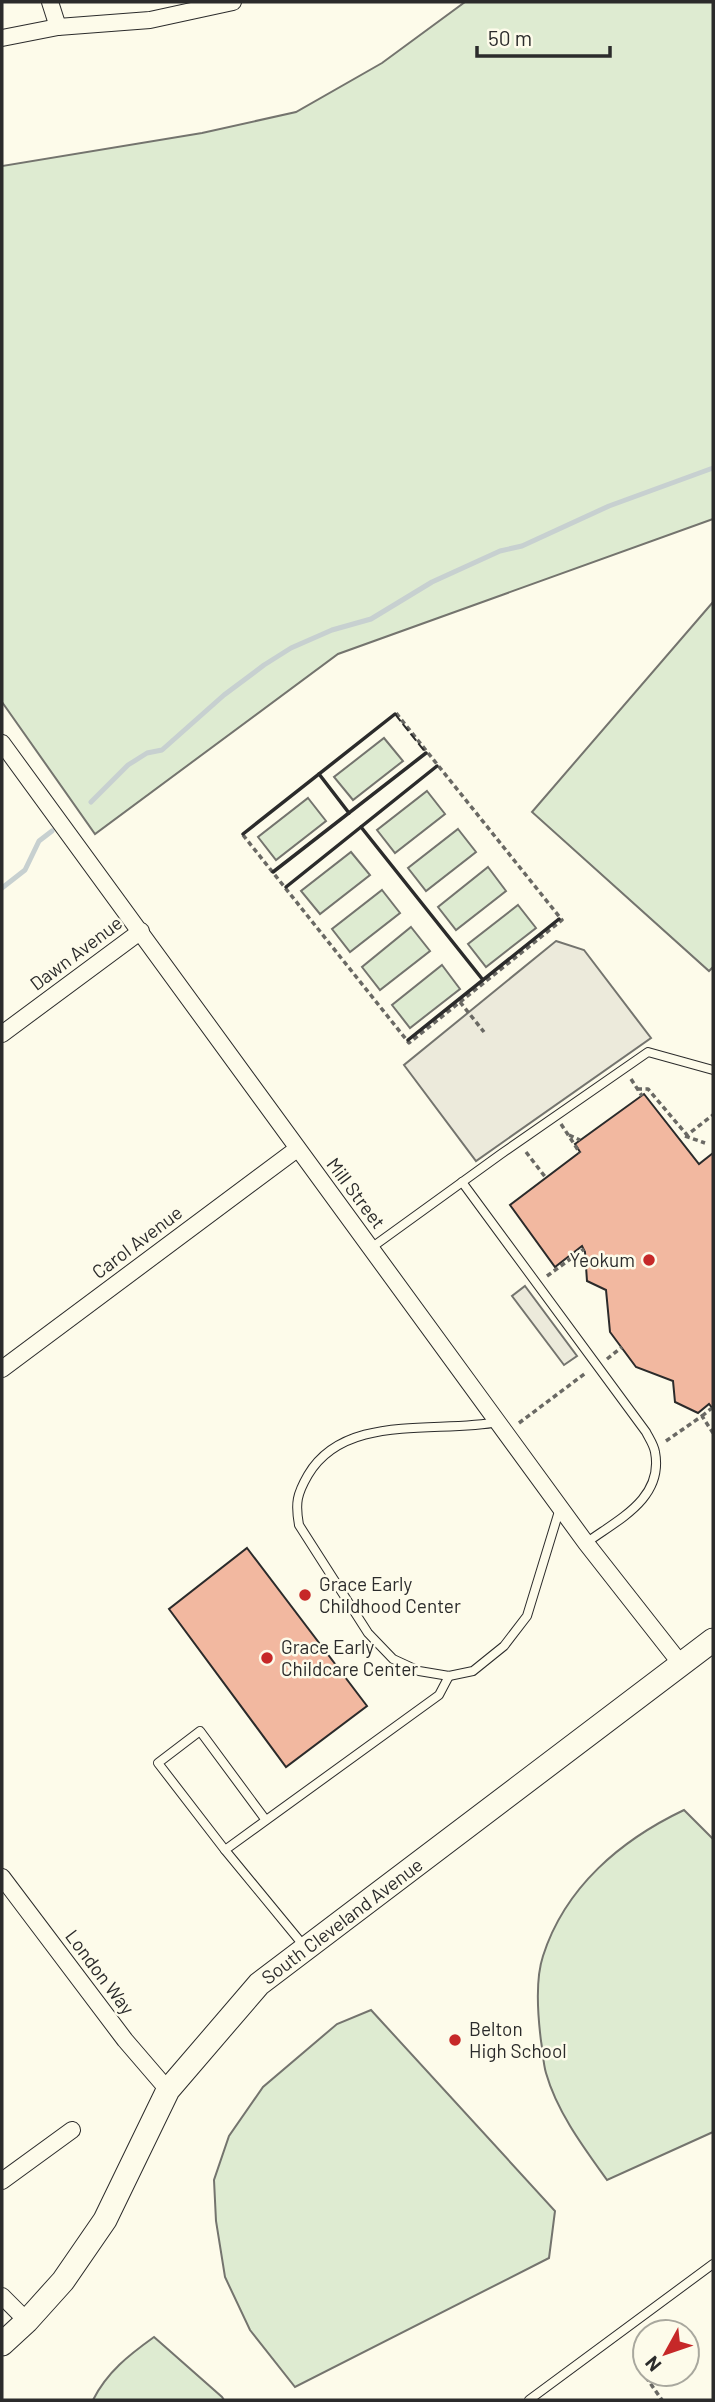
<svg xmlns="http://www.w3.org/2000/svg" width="715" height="2402" viewBox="0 0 715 2402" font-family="Barlow,sans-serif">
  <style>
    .green { fill: #deebd1; stroke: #74746e; stroke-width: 2 }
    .parking { fill: #eceadb; stroke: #74746e; stroke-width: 2 }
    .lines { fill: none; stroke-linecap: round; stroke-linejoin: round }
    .stream { stroke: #c7d0d0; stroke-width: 5 }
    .building { fill: #f2b8a0; stroke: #2b2b2b; stroke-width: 2 }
    .lane-casing { stroke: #2b2b2b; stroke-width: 10 }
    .street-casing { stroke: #2b2b2b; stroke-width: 18 }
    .secondary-casing { stroke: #2b2b2b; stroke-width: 25 }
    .path { stroke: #6a6964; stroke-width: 3.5; stroke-dasharray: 5 3.5; stroke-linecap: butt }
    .lane { stroke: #fdfbea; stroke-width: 8 }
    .street { stroke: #fdfbea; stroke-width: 16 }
    .secondary { stroke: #fdfbea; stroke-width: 23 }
    .fence { stroke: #2b2b2b; stroke-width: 2; stroke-dasharray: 9 3.5; stroke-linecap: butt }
    .wall { stroke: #2b2b2b; stroke-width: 3.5 }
    .poi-dot { fill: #c62828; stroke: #fdfbea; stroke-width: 2.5 }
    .labels { text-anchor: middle; stroke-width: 5; stroke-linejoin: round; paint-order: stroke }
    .street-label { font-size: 19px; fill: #2b2b2b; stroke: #fdfbea }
    .poi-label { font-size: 19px; fill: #2b2b2b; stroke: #fdfbea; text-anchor: start }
  </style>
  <rect width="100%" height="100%" fill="#fdfbea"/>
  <g class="green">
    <path d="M 465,2 L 713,2 L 713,519 L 338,654 L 95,834 L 2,702 L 2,166 L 202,133 L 296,112 L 382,63 Z"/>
    <path d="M 713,602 L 713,967 L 709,971 L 532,812 Z"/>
    <path d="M 384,738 L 403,761 L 353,800 L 334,777 Z"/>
    <path d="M 427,791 L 445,814 L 395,853 L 377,830 Z"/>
    <path d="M 308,798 L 326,821 L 276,860 L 258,837 Z"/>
    <path d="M 458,829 L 476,852 L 426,891 L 408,868 Z"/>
    <path d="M 351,852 L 370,875 L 320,914 L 301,891 Z"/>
    <path d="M 488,867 L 506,891 L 456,930 L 438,907 Z"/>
    <path d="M 382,890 L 400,913 L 350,952 L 332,929 Z"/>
    <path d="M 518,905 L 536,928 L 486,967 L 468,944 Z"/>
    <path d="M 411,927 L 430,951 L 380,990 L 362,967 Z"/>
    <path d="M 442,965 L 460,989 L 410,1028 L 392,1005 Z"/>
    <path d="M 684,1810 L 713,1839 L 713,2132 L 607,2180 C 584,2148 557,2112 546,2073 C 543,2063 543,2052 541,2041 C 538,2017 535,1980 543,1956 C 565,1887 621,1840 684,1810 Z"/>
    <path d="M 371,2010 L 555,2211 L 549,2258 L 295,2387 L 250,2330 L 225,2277 L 216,2221 L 214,2180 L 229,2136 L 263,2087 L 337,2024 Z"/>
    <path d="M 154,2337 L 222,2397 L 224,2400 L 93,2400 C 107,2372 129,2355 154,2337 Z"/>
  </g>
  <g class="parking">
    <path d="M 556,941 L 584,950 L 651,1038 L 476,1161 L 404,1065 Z"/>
    <path d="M 525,1286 L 577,1356 L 564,1365 L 512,1296 Z"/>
  </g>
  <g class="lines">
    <g class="stream">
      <path d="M 91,802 L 128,765 L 147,753 L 162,750 L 224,695 L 264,665 L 291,648 L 332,630 L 371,619 L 432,582 L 500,551 L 522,546 L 609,506 L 713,468"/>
      <path d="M 2,888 L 25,870 L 39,841 L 52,831"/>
    </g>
  </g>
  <g class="building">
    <path d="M 644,1094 L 699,1164 L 713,1153 L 713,1409 L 709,1404 L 698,1413 L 675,1402 L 673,1381 L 636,1367 L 610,1332 L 606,1290 L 587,1281 L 585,1252 L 582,1246 L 555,1267 L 510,1205 L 580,1152 L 575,1144 Z"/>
    <path d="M 247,1548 L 367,1706 L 286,1767 L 169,1609 Z"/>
  </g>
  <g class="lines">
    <g class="lane-casing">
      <g id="lane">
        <path d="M 462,1182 L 646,1432 C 649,1438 654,1445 655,1452 C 664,1499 617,1520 586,1543"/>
        <path d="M 371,1248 L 501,1154 L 648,1052 L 713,1070"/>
        <path d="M 498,1422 C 438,1434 345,1412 308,1475 C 297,1494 295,1503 299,1525 L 368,1633 L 393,1659 L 419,1671 L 449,1676 L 473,1671 L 504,1646 L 527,1616 L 560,1508"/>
        <path d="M 225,1850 L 158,1763 L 200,1731 L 265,1819"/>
        <path d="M 304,1946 L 225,1850 L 439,1695 L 449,1676"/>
        <path d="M 529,2400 L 713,2264"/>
      </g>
    </g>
    <g class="street-casing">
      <g id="street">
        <path d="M 50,2 L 58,27"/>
        <path d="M 2,38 L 58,27 L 150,20 L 233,2"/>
        <path d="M 2,743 L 586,1543 L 681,1664"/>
        <path d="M 2,1034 L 141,931"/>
        <path d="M 2,1369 L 297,1149"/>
        <path d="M 2,1877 L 125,2040 L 168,2090"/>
        <path d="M 2,2181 L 72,2130"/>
        <path d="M 2,2296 L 27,2321"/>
      </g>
    </g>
    <g class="secondary-casing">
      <path id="secondary" d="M 2,2344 L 27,2321 L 63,2281 L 105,2220 L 168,2090 L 259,1984 L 713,1640"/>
    </g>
    <g class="path">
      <path d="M 243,835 L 409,1043 L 562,920 L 396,713"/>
      <path d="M 460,1002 L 484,1032"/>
      <path d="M 631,1079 L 642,1096"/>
      <path d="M 637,1089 L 648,1089 L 687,1135 L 713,1115"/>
      <path d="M 561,1124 L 580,1153"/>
      <path d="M 569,1135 L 580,1140"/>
      <path d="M 685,1136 L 705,1143"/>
      <path d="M 526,1152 L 546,1178"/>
      <path d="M 547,1276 L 584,1249"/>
      <path d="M 607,1359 L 622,1347"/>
      <path d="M 702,1416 L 712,1408"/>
      <path d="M 519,1423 L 587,1372"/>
      <path d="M 666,1441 L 702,1416 L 713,1433"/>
      <path d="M 636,2363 L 662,2400"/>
    </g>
    <use href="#lane" class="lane"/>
    <use href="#street" class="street"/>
    <use href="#secondary" class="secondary"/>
    <path class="fence" d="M 395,714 L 426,753"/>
    <g class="wall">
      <path d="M 319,774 L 349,813"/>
      <path d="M 361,827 L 483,980"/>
      <path d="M 243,834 L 395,714"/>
      <path d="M 273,872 L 426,753"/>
      <path d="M 286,887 L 437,766"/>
      <path d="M 408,1040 L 559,919"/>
    </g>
  </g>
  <g class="poi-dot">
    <circle cx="649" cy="1260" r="7"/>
    <circle cx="305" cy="1595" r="7"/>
    <circle cx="267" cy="1658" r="7"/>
    <circle cx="455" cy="2040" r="7"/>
  </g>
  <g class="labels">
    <g class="street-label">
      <text transform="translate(76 953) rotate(-37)" y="7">Dawn Avenue</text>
      <text transform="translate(356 1193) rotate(53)" y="7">Mill Street</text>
      <text transform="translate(137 1242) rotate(-37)" y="7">Carol Avenue</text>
      <text transform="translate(342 1921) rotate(-37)" y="7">South Cleveland Avenue</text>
      <text transform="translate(100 1972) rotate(53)" y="7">London Way</text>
    </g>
    <g class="poi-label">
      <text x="635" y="1267" text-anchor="end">Yeokum</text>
      <text x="319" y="1591">Grace Early<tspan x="319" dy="22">Childhood Center</tspan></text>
      <text x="281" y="1654">Grace Early<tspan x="281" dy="22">Childcare Center</tspan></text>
      <text x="469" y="2036">Belton<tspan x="469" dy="22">High School</tspan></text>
    </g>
  </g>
  <rect width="715" height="2402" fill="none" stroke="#2b2b2b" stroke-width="7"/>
  <g transform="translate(666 2353) rotate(230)"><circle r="33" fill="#fdfbea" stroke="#a9a89e" stroke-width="2"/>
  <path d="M0-5L12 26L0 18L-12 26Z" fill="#c62828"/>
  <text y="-10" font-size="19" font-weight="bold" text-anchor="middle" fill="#2b2b2b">N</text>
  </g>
  <path d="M477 46v10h133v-10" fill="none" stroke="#2b2b2b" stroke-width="3.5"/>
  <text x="488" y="46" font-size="21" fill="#2b2b2b" stroke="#fdfbea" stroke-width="5" paint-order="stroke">50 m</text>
</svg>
